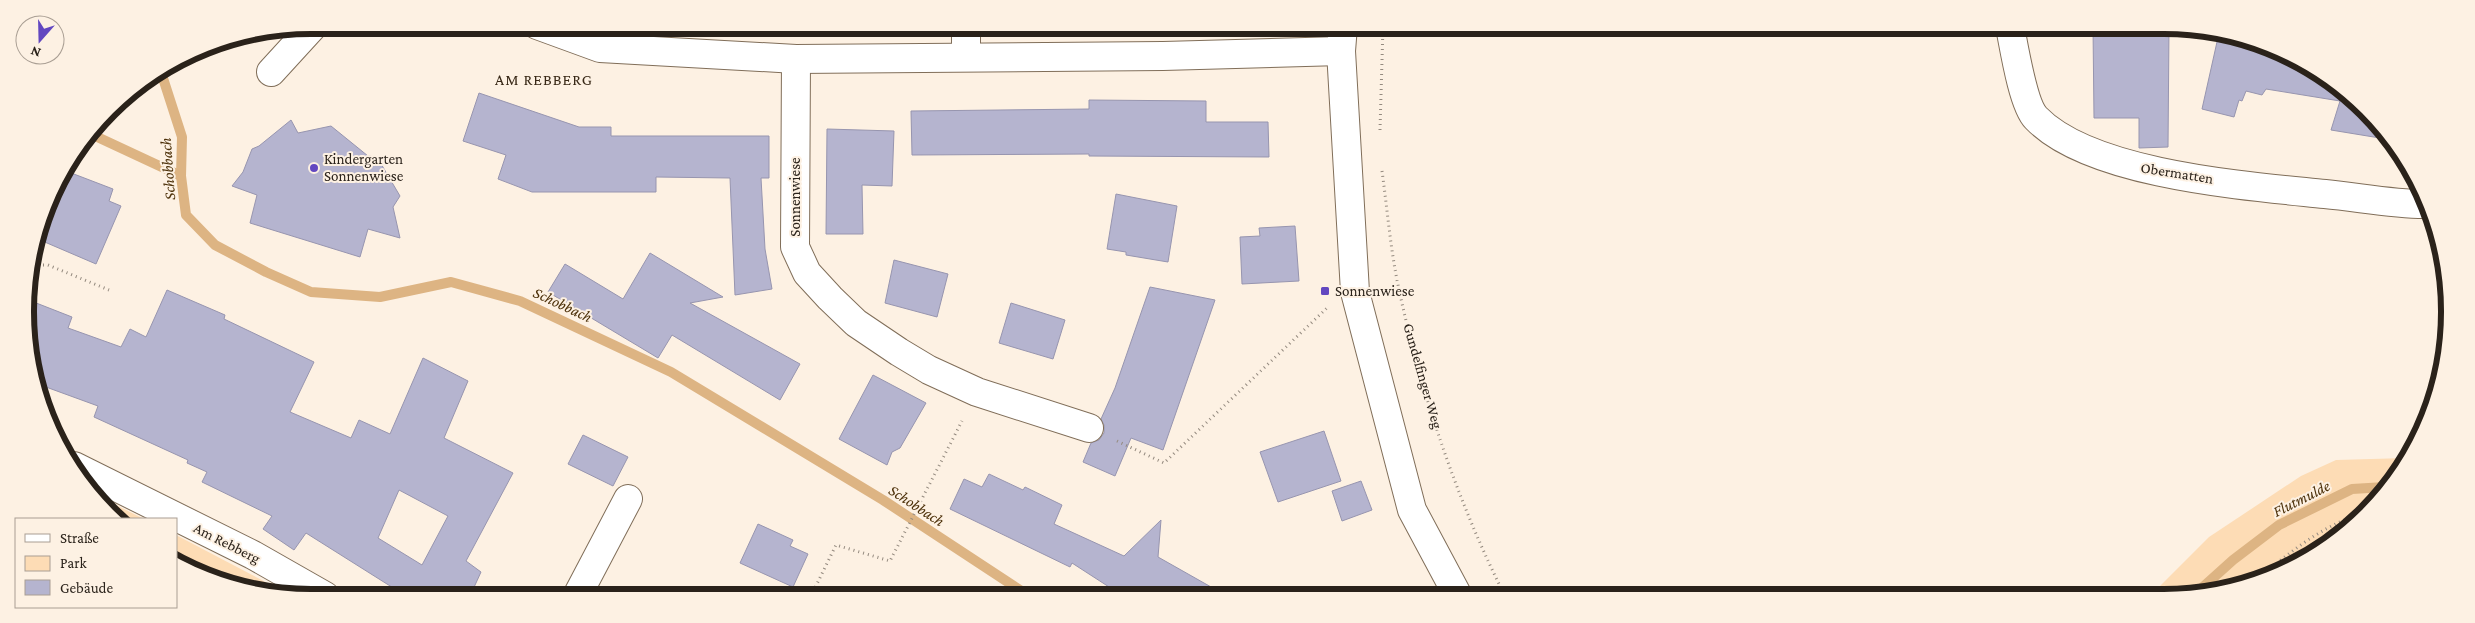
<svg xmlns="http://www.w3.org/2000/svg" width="2475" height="623" viewBox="0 0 2475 623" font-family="'Crimson Pro',serif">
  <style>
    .green { fill: #fddcb5 }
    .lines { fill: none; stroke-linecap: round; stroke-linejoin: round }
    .stream { stroke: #ddb483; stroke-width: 10 }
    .building { fill: #b5b4cf; stroke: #9795af; fill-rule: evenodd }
    .minor-casing { stroke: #806e59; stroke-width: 30 }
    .path { stroke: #948a7f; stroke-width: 3; stroke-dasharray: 1 4; stroke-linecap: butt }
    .minor { stroke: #fff; stroke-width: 28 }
    .poi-dot { fill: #6247c0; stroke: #fdf1e3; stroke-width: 2 }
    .labels { text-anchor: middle; stroke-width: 4; stroke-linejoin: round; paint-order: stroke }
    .poi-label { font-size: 15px; fill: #2a221a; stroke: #fdf1e3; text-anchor: start }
    .street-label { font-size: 15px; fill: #2a221a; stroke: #fdf1e3 }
    .neighbourhood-label { font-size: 16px; letter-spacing: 1px; fill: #382816; stroke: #fdf1e3 }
    .water-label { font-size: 16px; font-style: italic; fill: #4d310a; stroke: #fdf1e3 }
    .rim { fill: none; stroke: #2a221a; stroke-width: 6 }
  </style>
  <rect width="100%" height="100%" fill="#fdf1e3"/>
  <g class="green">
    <path d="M 2406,458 L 2366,514 L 2290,569 L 2201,596 L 2153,596 L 2155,591 L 2209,537 L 2301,476 L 2336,460 Z"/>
    <path d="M 92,493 L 144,519 L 122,519 Z"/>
    <path d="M 176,535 L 292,596 L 274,596 L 176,562 Z"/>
    <path d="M 1845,590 L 1891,596 L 1803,596 Z"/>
  </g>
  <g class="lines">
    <g class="stream">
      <path d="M 161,72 L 182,137 L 181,176 L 186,215 L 215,245 L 266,272 L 311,292 L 380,297 L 451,282 L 520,301 L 671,372 L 883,500 L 1029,596"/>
      <path d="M 93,135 L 181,176"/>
      <path d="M 2193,596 L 2233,560 L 2279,525 L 2352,489 L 2385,487"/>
    </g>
  </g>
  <g class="building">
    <path d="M 2093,27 L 2169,27 L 2168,147 L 2139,148 L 2139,118 L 2094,118 Z"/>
    <path d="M 2219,33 L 2307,64 L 2392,140 L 2331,130 L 2340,101 L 2266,89 L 2262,95 L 2246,91 L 2242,101 L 2239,100 L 2234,117 L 2202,109 Z"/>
    <path d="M 479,93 L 579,127 L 611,127 L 611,136 L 769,136 L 769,178 L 761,178 L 765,249 L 772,289 L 735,295 L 730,178 L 656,177 L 656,192 L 532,192 L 498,179 L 506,155 L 463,141 Z"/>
    <path d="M 1089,100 L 1206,101 L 1206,122 L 1268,122 L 1269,157 L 1089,156 L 1089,154 L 912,155 L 911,111 L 1089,109 Z"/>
    <path d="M 291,120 L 298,133 L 331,126 L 368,156 L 377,157 L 400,196 L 393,207 L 400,238 L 368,229 L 360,257 L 250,223 L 257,195 L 232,186 L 243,172 L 252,149 L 259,146 Z"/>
    <path d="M 827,129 L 894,131 L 892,186 L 862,185 L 863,234 L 826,234 Z"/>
    <path d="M 66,171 L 113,189 L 109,201 L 121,206 L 96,264 L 40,240 L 54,185 Z"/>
    <path d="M 1116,194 L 1177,206 L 1168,262 L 1126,255 L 1126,252 L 1107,249 Z"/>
    <path d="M 1295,226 L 1299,281 L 1242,284 L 1240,237 L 1260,236 L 1259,228 Z"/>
    <path d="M 650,253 L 723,297 L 690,303 L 800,364 L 780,400 L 672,335 L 658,358 L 548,292 L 565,264 L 623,299 Z"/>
    <path d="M 894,260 L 948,274 L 937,317 L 885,303 Z"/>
    <path d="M 1150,287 L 1215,300 L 1163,450 L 1131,438 L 1115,476 L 1083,462 L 1091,443 L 1099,440 L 1104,433 L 1104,425 L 1101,419 L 1115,388 Z"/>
    <path d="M 167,290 L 225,315 L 224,319 L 314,362 L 290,412 L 351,438 L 359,420 L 390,434 L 423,358 L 468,381 L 444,438 L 513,473 L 466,561 L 481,572 L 470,596 L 406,596 L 306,533 L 294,550 L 263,529 L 272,516 L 202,482 L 207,472 L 187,463 L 188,460 L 94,417 L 98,406 L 35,383 L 26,299 L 72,317 L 68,328 L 121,347 L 130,329 L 146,337 ZM 399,490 L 448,516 L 422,565 L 378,538 Z"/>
    <path d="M 1011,303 L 1065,320 L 1053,359 L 999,343 Z"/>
    <path d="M 873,375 L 926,403 L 900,448 L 892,452 L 887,465 L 839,439 Z"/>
    <path d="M 1324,431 L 1341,481 L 1278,502 L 1260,452 Z"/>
    <path d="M 583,435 L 628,457 L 613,486 L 568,464 Z"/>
    <path d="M 989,474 L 1023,490 L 1025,487 L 1062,505 L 1054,524 L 1124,556 L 1161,520 L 1158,557 L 1227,596 L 1123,596 L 1072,563 L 1070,567 L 950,509 L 964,479 L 982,487 Z"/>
    <path d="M 1361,481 L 1372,510 L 1342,521 L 1332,491 Z"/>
    <path d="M 758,524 L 793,540 L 790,546 L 808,554 L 793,587 L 740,563 Z"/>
  </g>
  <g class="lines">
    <g class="minor-casing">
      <g id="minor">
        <path d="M 537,25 L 600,48 L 796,59 L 1163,56 L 1341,51"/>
        <path d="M 1343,26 L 1341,51 L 1355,292 L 1412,510 L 1458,596"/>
        <path d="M 2010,27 C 2014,47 2023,105 2036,118 C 2091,175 2248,186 2325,194 C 2358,197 2391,204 2424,204"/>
        <path d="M 966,57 L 966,26"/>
        <path d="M 796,59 L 795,247 L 807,273 L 830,298 L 856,323 L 899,352 L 929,370 L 977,392 L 1089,428"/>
        <path d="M 271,72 L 314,25"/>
        <path d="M 74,466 L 253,555 L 325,596"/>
        <path d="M 577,596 L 628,499"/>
      </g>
    </g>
    <g class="path">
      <path d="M 1380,130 L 1383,26"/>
      <path d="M 1382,171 C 1387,207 1390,244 1397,280 C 1419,387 1456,499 1505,596"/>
      <path d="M 33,265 L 48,265 L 109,290"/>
      <path d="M 1117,441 L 1164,463 L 1327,308"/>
      <path d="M 2257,579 C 2288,554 2327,521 2367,513"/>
      <path d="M 811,596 L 836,545 L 890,561 L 962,421"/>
      <path d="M 1803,596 L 1845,590 L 1891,596"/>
      <path d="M 1898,596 L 2125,588 L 2135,596"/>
    </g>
    <use href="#minor" class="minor"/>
  </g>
  <g class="poi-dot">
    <circle cx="314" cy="168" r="5"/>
    <rect x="1320" y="286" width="10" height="10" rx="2.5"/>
  </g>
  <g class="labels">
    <g class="poi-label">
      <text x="324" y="164">Kindergarten<tspan x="324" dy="17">Sonnenwiese</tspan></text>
      <text x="1335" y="296">Sonnenwiese</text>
    </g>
    <g class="street-label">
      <text transform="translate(2177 173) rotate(9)" y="5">Obermatten</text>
      <text transform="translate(795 197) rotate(-90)" y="5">Sonnenwiese</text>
      <text transform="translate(1423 376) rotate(74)" y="5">Gundelfinger Weg</text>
      <text transform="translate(227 543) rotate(27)" y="5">Am Rebberg</text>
    </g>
    <g class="neighbourhood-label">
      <text x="544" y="85">AM REBBERG</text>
    </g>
    <g class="water-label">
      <text transform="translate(167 169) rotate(-94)" y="6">Schobbach</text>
      <text transform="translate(563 304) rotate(25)" y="6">Schobbach</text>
      <text transform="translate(2301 498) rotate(-27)" y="6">Flutmulde</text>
      <text transform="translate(917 505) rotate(33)" y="6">Schobbach</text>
    </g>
  </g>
  <path d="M0 0H2475V623H0ZM311 34H2164A277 277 0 0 1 2441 311V312A277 277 0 0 1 2164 589H311A277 277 0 0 1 34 312V311A277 277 0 0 1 311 34Z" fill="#fdf1e3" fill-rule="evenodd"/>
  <path class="rim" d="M311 34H2164A277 277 0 0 1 2441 311V312A277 277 0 0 1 2164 589H311A277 277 0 0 1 34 312V311A277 277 0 0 1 311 34Z"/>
  <rect x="15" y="518" width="162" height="90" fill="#fdf1e3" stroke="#a99e93"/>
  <rect x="25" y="534" width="25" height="8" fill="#ffffff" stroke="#a99e93"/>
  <text x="60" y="543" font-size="15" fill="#2a221a">Straße</text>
  <rect x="25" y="556" width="25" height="15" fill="#fddcb5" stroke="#a99e93"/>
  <text x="60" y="568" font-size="15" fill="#2a221a">Park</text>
  <rect x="25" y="580" width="25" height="15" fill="#b5b4cf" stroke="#a99e93"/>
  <text x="60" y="593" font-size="15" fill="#2a221a">Gebäude</text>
  <g transform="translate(40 40) rotate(200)"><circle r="24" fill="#fdf1e3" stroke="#a99e93"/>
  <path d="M0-4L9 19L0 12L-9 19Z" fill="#6247c0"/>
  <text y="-8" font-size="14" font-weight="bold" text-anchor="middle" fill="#2a221a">N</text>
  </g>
</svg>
